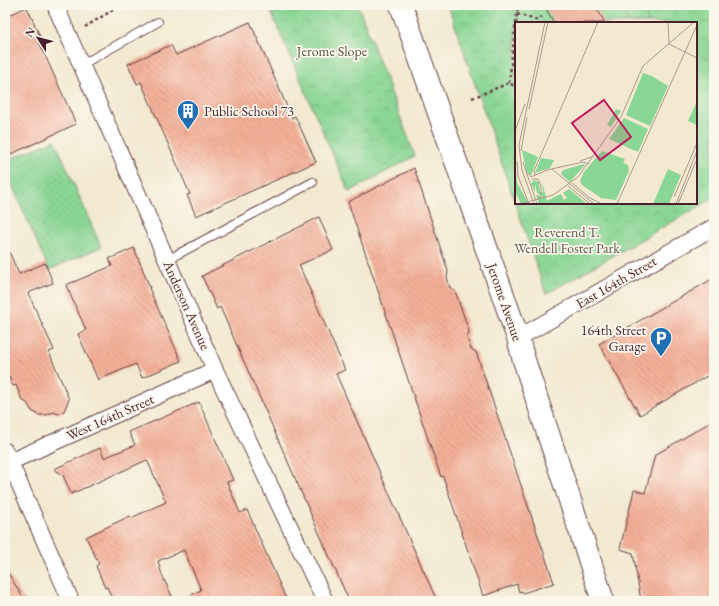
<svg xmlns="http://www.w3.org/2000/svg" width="719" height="606" viewBox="0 0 719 606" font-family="'EB Garamond',serif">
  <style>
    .park { fill: url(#park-crowns); stroke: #6a7a60; fill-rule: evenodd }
    .garden { fill: url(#garden-dots); stroke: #6a7a60 }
    .building { fill: url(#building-back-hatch) }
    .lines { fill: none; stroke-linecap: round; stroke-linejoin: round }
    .lane-casing { stroke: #633d44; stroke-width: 10 }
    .street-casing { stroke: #633d44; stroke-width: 18 }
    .secondary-casing { stroke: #633d44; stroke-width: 24 }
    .path { stroke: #633d44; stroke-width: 2.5; stroke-dasharray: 3 3; stroke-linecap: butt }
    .lane { stroke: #fff; stroke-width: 8 }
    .street { stroke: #fff; stroke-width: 16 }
    .secondary { stroke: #fff; stroke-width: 22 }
    .labels { text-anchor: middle; stroke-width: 3.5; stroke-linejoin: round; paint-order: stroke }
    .park-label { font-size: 14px; fill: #5d564a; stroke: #fbf7ec }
    .poi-label { font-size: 14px; fill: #4a1f2b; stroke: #fbf7ec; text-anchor: start }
    .street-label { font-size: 14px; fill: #4a1f2b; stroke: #fbf7ec }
    .inset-road { fill: none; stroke: #af988e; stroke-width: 1 }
    .view { fill: #c2185b; fill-opacity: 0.15; stroke: #c2185b; stroke-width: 2 }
    .inset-edge { fill: none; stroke: #4a1f2b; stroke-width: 2 }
  </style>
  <defs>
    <pattern id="park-crowns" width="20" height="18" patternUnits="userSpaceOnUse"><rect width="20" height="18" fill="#8ad694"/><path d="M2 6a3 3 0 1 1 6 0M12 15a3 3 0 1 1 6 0" fill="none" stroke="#79b780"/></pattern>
    <pattern id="garden-dots" width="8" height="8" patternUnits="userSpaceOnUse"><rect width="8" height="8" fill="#8ad694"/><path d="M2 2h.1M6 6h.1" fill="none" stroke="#79b780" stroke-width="1.8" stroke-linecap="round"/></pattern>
    <pattern id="building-back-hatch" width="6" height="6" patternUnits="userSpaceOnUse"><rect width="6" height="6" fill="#f5b199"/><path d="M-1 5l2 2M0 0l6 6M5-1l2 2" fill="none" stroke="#c88f7d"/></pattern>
  </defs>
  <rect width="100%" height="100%" fill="#fbf7ec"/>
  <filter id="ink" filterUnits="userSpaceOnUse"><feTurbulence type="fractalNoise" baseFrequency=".025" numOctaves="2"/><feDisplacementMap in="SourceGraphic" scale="8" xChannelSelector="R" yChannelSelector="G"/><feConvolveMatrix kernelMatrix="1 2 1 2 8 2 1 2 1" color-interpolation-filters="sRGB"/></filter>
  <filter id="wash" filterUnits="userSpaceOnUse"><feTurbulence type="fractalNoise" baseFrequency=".012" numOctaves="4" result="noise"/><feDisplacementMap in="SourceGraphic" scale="16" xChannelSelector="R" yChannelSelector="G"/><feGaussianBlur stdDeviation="0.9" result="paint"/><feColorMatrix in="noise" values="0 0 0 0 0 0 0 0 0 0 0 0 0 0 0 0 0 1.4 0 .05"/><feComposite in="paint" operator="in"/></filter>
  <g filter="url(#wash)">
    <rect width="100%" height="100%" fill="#f2e9d0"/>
    <g class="park">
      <path d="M 268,5 L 358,5 L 415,156 L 349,192 Z"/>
      <path d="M 448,5 L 714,5 L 714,198 L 546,294 ZM 516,23 L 696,23 L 696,203 L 516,203 Z"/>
    </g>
    <g class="garden">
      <path d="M 619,5 L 640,5 L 650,23 L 629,23 Z"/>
      <path d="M 55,140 L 101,247 L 49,270 L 5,169 L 5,161 Z"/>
    </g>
    <g id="blocks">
      <g class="building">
        <path d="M 544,5 L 595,5 L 605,23 L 554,23 Z"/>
        <path d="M 27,7 L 42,41 L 39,42 L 76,124 L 5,157 L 5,17 Z"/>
        <path d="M 250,22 L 292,118 L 295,116 L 316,162 L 196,216 L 187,195 L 190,194 L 141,82 L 137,84 L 128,64 L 171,45 L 176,55 Z"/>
        <path d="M 414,168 L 448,271 L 447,277 L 450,288 L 455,291 L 469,331 L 467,338 L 471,349 L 476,352 L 554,583 L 523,593 L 522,591 L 519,592 L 517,584 L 483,596 L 443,476 L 441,477 L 348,202 Z"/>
        <path d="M 319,217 L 333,250 L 299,265 L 345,370 L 336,374 L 437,601 L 349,601 L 220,307 L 217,309 L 202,276 Z"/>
        <path d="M 5,243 L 19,274 L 45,263 L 53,283 L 28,293 L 54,350 L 49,352 L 69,399 L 64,411 L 58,414 L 53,412 L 46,415 L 39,415 L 32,411 L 27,403 L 22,400 L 16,385 L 13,386 L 5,368 Z"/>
        <path d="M 134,248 L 150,288 L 149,288 L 181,361 L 142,378 L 136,364 L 98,380 L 78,334 L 86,330 L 66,285 L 112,266 L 109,259 Z"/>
        <path d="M 714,278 L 714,372 L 640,415 L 599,344 Z"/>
        <path d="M 199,402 L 233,480 L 227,482 L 240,513 L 247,510 L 287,601 L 178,601 L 201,590 L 184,550 L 158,561 L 162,575 L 174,601 L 113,601 L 107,587 L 105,588 L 96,566 L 99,564 L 86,537 L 130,516 L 131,518 L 166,502 L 147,460 L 71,494 L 63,475 L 54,469 L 100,448 L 104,458 L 135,445 L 129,432 Z"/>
        <path d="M 714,420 L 714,601 L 641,601 L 633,553 L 620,549 L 634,490 L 645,493 L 655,455 Z"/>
        <path d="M 5,568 L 25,601 L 5,601 Z"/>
      </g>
    </g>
  </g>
  <g filter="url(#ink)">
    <use href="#blocks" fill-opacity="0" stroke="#633d44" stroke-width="1"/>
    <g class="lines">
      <g class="lane-casing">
        <g id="lane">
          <path d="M 81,65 L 158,22"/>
          <path d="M 167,260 L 313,182"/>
        </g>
      </g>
      <g class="street-casing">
        <g id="street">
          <path d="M 55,5 L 215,370 L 325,601"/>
          <path d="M 518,338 L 714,227"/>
          <path d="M 5,451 L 71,601"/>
          <path d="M 5,464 L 215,370"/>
        </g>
      </g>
      <g class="secondary-casing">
        <path id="secondary" d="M 401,5 L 518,338 L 523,357 L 603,601"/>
      </g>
      <g class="path">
        <path d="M 517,14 L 536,20 L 542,17"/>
        <path d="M 85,27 L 121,5"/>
        <path d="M 509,83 L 518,5"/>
        <path d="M 472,98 L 509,83 L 516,87"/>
      </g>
      <use href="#lane" class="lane"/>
      <use href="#street" class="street"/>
      <use href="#secondary" class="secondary"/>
    </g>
  </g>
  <defs>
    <g id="building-pin" transform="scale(1.15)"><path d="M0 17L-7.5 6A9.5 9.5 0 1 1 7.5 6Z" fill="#1f6fb2" stroke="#fbf7ec"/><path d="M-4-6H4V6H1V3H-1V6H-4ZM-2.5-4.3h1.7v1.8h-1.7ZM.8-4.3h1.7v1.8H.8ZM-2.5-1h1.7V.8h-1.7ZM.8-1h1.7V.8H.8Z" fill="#fff"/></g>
    <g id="parking-pin" transform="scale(1.15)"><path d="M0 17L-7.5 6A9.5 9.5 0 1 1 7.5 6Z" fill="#1f6fb2" stroke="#fbf7ec"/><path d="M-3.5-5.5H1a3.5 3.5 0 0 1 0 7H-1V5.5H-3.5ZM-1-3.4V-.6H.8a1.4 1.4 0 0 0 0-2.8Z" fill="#fff"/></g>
  </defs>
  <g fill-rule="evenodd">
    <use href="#building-pin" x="188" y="111"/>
    <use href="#parking-pin" x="661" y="338"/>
  </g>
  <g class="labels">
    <g class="park-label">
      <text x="332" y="56">Jerome Slope</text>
      <text x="567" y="237">Reverend T.<tspan x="567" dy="16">Wendell Foster Park</tspan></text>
    </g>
    <g class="poi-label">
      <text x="204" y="116">Public School 73</text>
      <text x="646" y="335" text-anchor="end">164th Street<tspan x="646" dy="16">Garage</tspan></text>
    </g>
    <g class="street-label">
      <text transform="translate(616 282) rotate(-30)" y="5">East 164th Street</text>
      <text transform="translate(505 302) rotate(71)" y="5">Jerome Avenue</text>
      <text transform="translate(187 305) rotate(66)" y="5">Anderson Avenue</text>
      <text transform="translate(110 417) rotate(-24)" y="5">West 164th Street</text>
    </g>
  </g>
  <g transform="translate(515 22)">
    <rect width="182" height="182" fill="#f2e9d0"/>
    <path d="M 87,129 L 110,137 L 108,141 L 113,143 L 114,149 L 101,178 L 86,176 L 67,163 L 65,159 L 69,150 ZM 0,136 L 2,161 L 14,182 L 6,182 L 0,169 ZM 19,158 L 24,160 L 25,170 L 28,170 L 27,160 L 32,179 L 44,173 L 34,182 L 24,182 L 21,173 L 29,175 L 22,171 L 20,162 L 20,170 L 16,162 Z" fill="#8ad694"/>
    <path d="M 128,51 L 137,54 L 153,64 L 135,104 L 111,93 ZM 182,79 L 182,103 L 173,99 ZM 101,87 L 106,89 L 96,105 L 92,103 ZM 109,96 L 133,107 L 123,130 L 94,117 ZM 7,128 L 23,135 L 16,154 L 11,148 ZM 26,136 L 39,138 L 35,146 L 20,151 ZM 69,142 L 70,143 L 55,160 L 46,152 L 48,148 ZM 153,147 L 166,153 L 154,182 L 138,182 ZM 54,167 L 72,182 L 34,182 L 32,179 L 46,172 L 49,178 L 52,176 L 48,171 Z" fill="#8ad694"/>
    <path class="inset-road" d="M 153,0 L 154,22M 154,22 L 182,36M 14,87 L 33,0M 0,109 L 10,82M 6,129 L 12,95M 2,139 L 3,154 L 14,182M 65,139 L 79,134M 8,140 L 22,182M 37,147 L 79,182M 11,149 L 16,155 L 32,148 L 68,140 L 74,142M 20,153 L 19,149 L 83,0M 17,157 L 23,157 L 26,164 L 26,173 L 21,178M 57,161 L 75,176 L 87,182M 53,164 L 75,182M 159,175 L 182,121M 5,182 L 38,173 L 63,155 L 106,95 L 128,44 L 179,0M 19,182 L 7,148 L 4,123 L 30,0M 102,182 L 182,3M 161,182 L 182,129M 163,182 L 182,137"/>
    <path class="view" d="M 89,78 L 116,115 L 85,138 L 57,101 Z"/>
    <rect width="182" height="182" class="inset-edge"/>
  </g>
  <rect width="719" height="606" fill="none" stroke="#fbf7ec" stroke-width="20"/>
  <g transform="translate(38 38) rotate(306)" stroke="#fbf7ec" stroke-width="3" paint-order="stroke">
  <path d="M0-3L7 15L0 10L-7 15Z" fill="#4a1f2b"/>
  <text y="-6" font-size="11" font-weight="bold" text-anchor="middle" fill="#4a1f2b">N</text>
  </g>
</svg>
